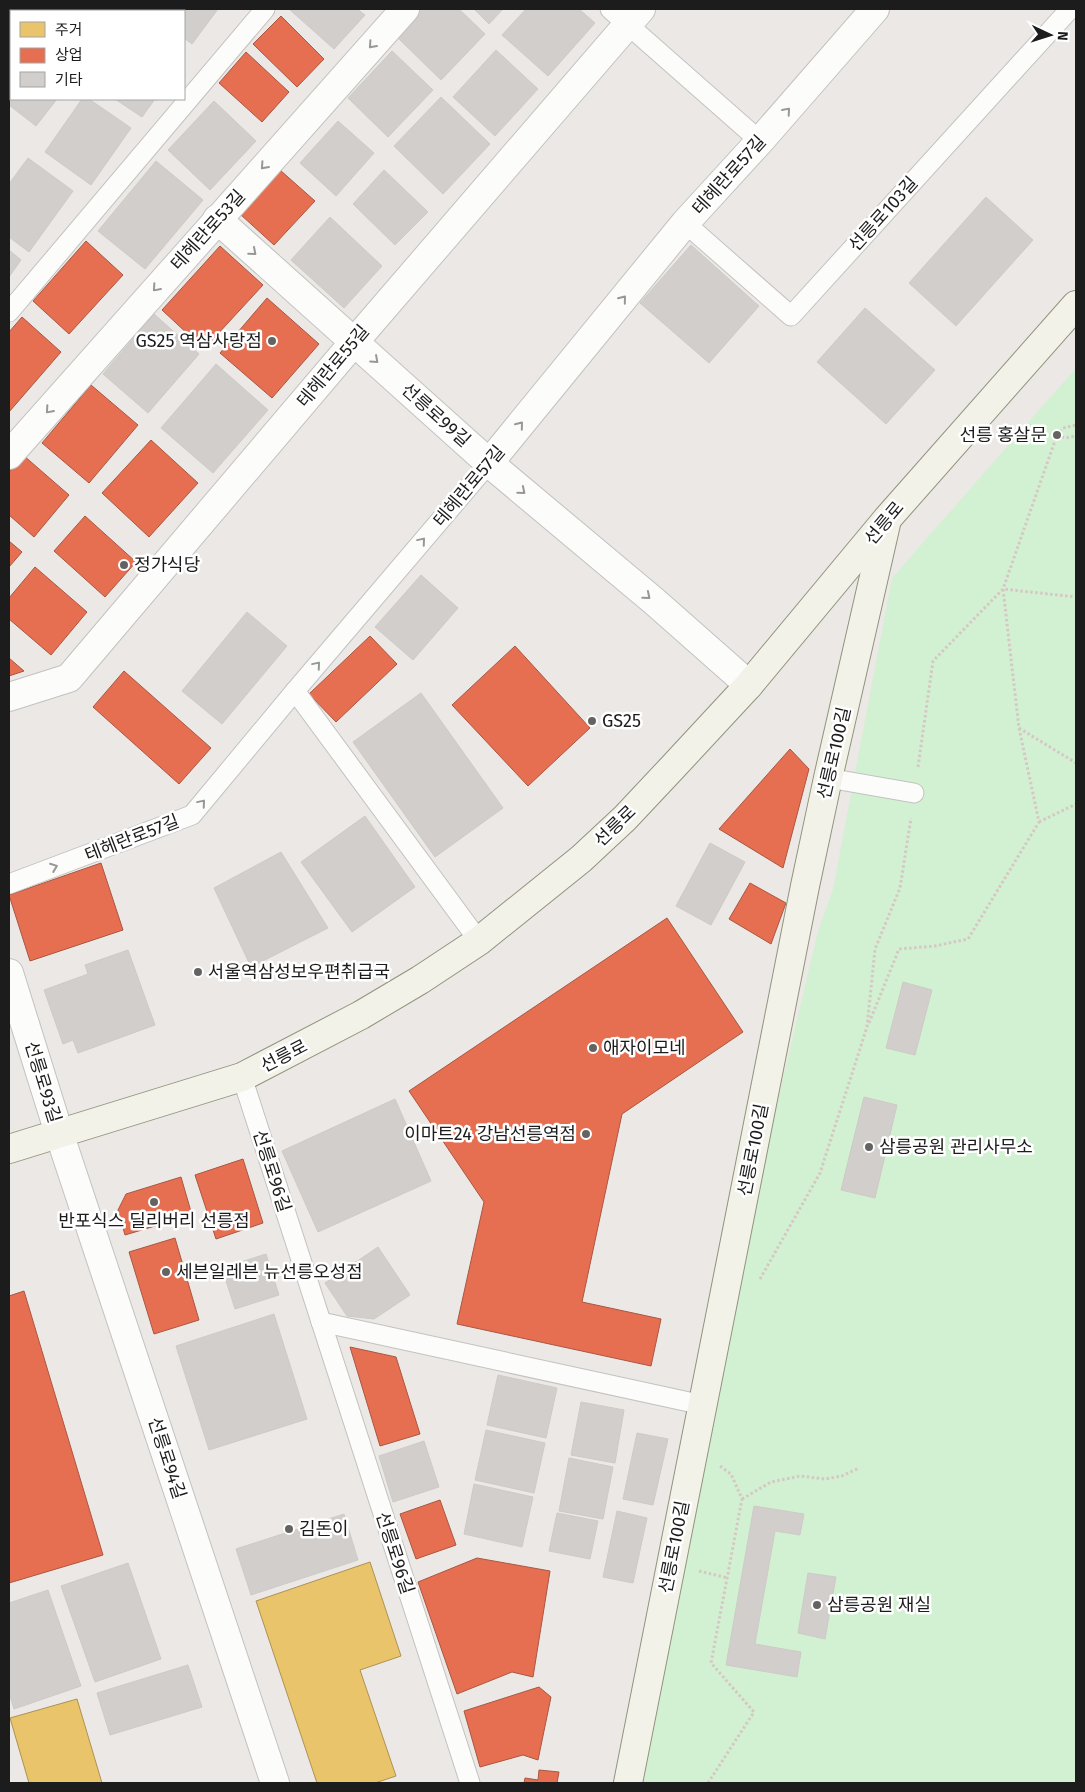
<svg xmlns="http://www.w3.org/2000/svg" width="1085" height="1792" viewBox="0 0 1085 1792" font-family="'Fira Sans','Noto Sans KR',sans-serif">
  <style>
    .park { fill: #d2f1d2 }
    .homes { fill: #e9c46a; stroke: #ac9253 }
    .shops { fill: #e76f51; stroke: #aa5641 }
    .building { fill: #d1cecc; stroke: #cecac6 }
    .lines { fill: none; stroke-linecap: round; stroke-linejoin: round }
    .lane-casing { stroke: #c3c2c1; stroke-width: 21 }
    .street-casing { stroke: #c3c2c1; stroke-width: 30 }
    .secondary-casing { stroke: #92937d; stroke-width: 30 }
    .path { stroke: #d6c7c4; stroke-width: 3; stroke-dasharray: 2.5 2.5; stroke-linecap: butt }
    .lane { stroke: #fcfcfb; stroke-width: 19 }
    .street { stroke: #fcfcfb; stroke-width: 28 }
    .secondary { stroke: #f2f2e9; stroke-width: 28 }
    .oneway { stroke: #979797 }
    .poi-dot { fill: #646362; stroke: #fff; stroke-width: 2 }
    .labels { text-anchor: middle; stroke-width: 5; stroke-linejoin: round; paint-order: stroke }
    .street-label { font-size: 18px; fill: #1c1c1c; stroke: #fff }
    .poi-label { font-size: 18px; fill: #1c1c1c; stroke: #fff; text-anchor: start }
  </style>
  <rect width="100%" height="100%" fill="#ebe8e5"/>
  <path class="park" d="M 1076,368 L 1076,1783 L 636,1783 L 720,1345 L 818,931 L 833,889 L 892,578 Z"/>
  <g class="homes">
    <path d="M 370,1562 L 401,1656 L 360,1670 L 396,1776 L 375,1783 L 317,1783 L 256,1601 Z"/>
    <path d="M 77,1699 L 102,1783 L 29,1783 L 10,1718 Z"/>
  </g>
  <g class="shops">
    <path d="M 281,16 L 324,59 L 297,87 L 253,44 Z"/>
    <path d="M 246,52 L 289,92 L 262,122 L 219,83 Z"/>
    <path d="M 280,170 L 315,201 L 274,245 L 240,214 Z"/>
    <path d="M 86,241 L 123,275 L 69,334 L 33,301 Z"/>
    <path d="M 220,246 L 263,285 L 204,349 L 162,310 Z"/>
    <path d="M 267,298 L 319,344 L 272,398 L 220,353 Z"/>
    <path d="M 22,317 L 61,352 L 9,412 L 9,332 Z"/>
    <path d="M 91,385 L 138,425 L 89,483 L 42,443 Z"/>
    <path d="M 151,440 L 198,483 L 149,537 L 102,493 Z"/>
    <path d="M 23,455 L 69,495 L 34,537 L 9,515 L 9,472 Z"/>
    <path d="M 85,516 L 136,562 L 105,597 L 54,551 Z"/>
    <path d="M 9,541 L 22,552 L 9,567 Z"/>
    <path d="M 35,567 L 87,612 L 51,655 L 9,619 L 9,598 Z"/>
    <path d="M 370,636 L 397,664 L 336,722 L 309,694 Z"/>
    <path d="M 515,646 L 590,728 L 528,786 L 452,705 Z"/>
    <path d="M 9,658 L 24,671 L 9,676 Z"/>
    <path d="M 124,671 L 211,748 L 179,784 L 93,707 Z"/>
    <path d="M 790,749 L 809,769 L 783,868 L 719,829 Z"/>
    <path d="M 101,863 L 123,930 L 30,961 L 9,895 Z"/>
    <path d="M 750,883 L 786,903 L 771,944 L 729,919 Z"/>
    <path d="M 667,918 L 743,1032 L 622,1114 L 582,1302 L 661,1319 L 651,1366 L 457,1324 L 484,1202 L 409,1091 Z"/>
    <path d="M 243,1159 L 263,1223 L 216,1239 L 195,1175 Z"/>
    <path d="M 181,1177 L 192,1215 L 125,1235 L 118,1210 L 126,1194 Z"/>
    <path d="M 175,1238 L 199,1320 L 154,1334 L 129,1252 Z"/>
    <path d="M 24,1291 L 103,1555 L 9,1583 L 9,1296 Z"/>
    <path d="M 350,1347 L 396,1357 L 420,1434 L 380,1446 Z"/>
    <path d="M 440,1500 L 456,1545 L 416,1559 L 400,1514 Z"/>
    <path d="M 477,1558 L 550,1571 L 533,1677 L 512,1672 L 457,1694 L 418,1582 Z"/>
    <path d="M 539,1687 L 551,1697 L 538,1760 L 523,1755 L 480,1767 L 464,1711 Z"/>
    <path d="M 539,1770 L 559,1772 L 557,1783 L 524,1783 L 525,1778 L 538,1780 Z"/>
  </g>
  <g class="building">
    <path d="M 9,9 L 17,9 L 20,11 L 11,11 L 11,39 L 9,42 Z"/>
    <path d="M 57,9 L 118,9 L 116,11 L 55,11 Z"/>
    <path d="M 147,9 L 218,9 L 192,44 L 184,38 L 184,11 L 147,11 Z"/>
    <path d="M 289,9 L 357,9 L 365,15 L 334,49 Z"/>
    <path d="M 422,9 L 459,9 L 485,34 L 441,80 L 396,36 Z"/>
    <path d="M 474,9 L 503,9 L 489,24 Z"/>
    <path d="M 526,9 L 579,9 L 595,23 L 548,76 L 502,35 Z"/>
    <path d="M 496,50 L 538,89 L 495,136 L 453,97 Z"/>
    <path d="M 392,51 L 433,90 L 388,137 L 348,98 Z"/>
    <path d="M 11,72 L 11,99 L 57,99 L 36,126 L 9,105 L 9,75 Z"/>
    <path d="M 441,97 L 490,144 L 443,194 L 394,146 Z"/>
    <path d="M 82,99 L 89,99 L 131,128 L 91,185 L 45,152 Z"/>
    <path d="M 115,99 L 155,99 L 142,117 Z"/>
    <path d="M 214,101 L 256,141 L 210,190 L 168,150 Z"/>
    <path d="M 338,121 L 374,153 L 336,196 L 300,163 Z"/>
    <path d="M 28,158 L 73,191 L 29,252 L 9,237 L 9,184 Z"/>
    <path d="M 156,161 L 203,200 L 145,269 L 98,231 Z"/>
    <path d="M 384,170 L 428,212 L 395,245 L 353,204 Z"/>
    <path d="M 986,197 L 1033,240 L 956,326 L 909,283 Z"/>
    <path d="M 330,217 L 382,266 L 344,308 L 291,260 Z"/>
    <path d="M 691,245 L 759,306 L 709,363 L 640,303 Z"/>
    <path d="M 9,250 L 21,260 L 9,277 Z"/>
    <path d="M 865,308 L 935,370 L 886,424 L 817,362 Z"/>
    <path d="M 154,314 L 199,354 L 148,413 L 103,374 Z"/>
    <path d="M 216,364 L 268,410 L 213,473 L 161,428 Z"/>
    <path d="M 421,575 L 458,608 L 413,660 L 375,627 Z"/>
    <path d="M 247,612 L 287,646 L 222,724 L 182,691 Z"/>
    <path d="M 421,693 L 503,808 L 435,857 L 353,742 Z"/>
    <path d="M 365,816 L 415,887 L 352,932 L 301,862 Z"/>
    <path d="M 710,843 L 745,862 L 711,925 L 676,906 Z"/>
    <path d="M 281,852 L 328,928 L 251,967 L 214,888 Z"/>
    <path d="M 128,950 L 155,1025 L 78,1053 L 73,1040 L 63,1044 L 44,990 L 88,974 L 85,965 Z"/>
    <path d="M 903,982 L 932,990 L 915,1055 L 886,1048 Z"/>
    <path d="M 864,1097 L 897,1105 L 875,1198 L 841,1190 Z"/>
    <path d="M 395,1099 L 431,1181 L 318,1232 L 282,1151 Z"/>
    <path d="M 378,1247 L 410,1295 L 374,1319 L 347,1316 L 325,1283 Z"/>
    <path d="M 266,1254 L 279,1295 L 235,1309 L 222,1268 Z"/>
    <path d="M 274,1314 L 307,1419 L 209,1450 L 176,1346 Z"/>
    <path d="M 498,1375 L 557,1388 L 546,1438 L 487,1425 Z"/>
    <path d="M 581,1402 L 624,1410 L 615,1463 L 571,1455 Z"/>
    <path d="M 486,1430 L 545,1443 L 534,1493 L 475,1480 Z"/>
    <path d="M 637,1433 L 668,1439 L 653,1505 L 623,1499 Z"/>
    <path d="M 424,1441 L 439,1487 L 393,1502 L 379,1456 Z"/>
    <path d="M 569,1458 L 613,1467 L 603,1519 L 559,1511 Z"/>
    <path d="M 474,1484 L 533,1497 L 522,1547 L 464,1534 Z"/>
    <path d="M 754,1506 L 804,1514 L 800,1535 L 775,1531 L 755,1644 L 801,1652 L 797,1677 L 726,1665 Z"/>
    <path d="M 617,1511 L 647,1518 L 633,1583 L 603,1577 Z"/>
    <path d="M 557,1513 L 598,1521 L 590,1559 L 549,1551 Z"/>
    <path d="M 344,1514 L 358,1560 L 251,1595 L 236,1549 Z"/>
    <path d="M 128,1563 L 161,1659 L 95,1682 L 61,1586 Z"/>
    <path d="M 808,1573 L 836,1577 L 825,1639 L 798,1633 Z"/>
    <path d="M 48,1590 L 81,1686 L 14,1709 L 9,1693 L 9,1603 Z"/>
    <path d="M 188,1665 L 202,1707 L 110,1735 L 97,1693 Z"/>
  </g>
  <g class="lines">
    <g class="lane-casing">
      <g id="lane">
        <path d="M 610,9 L 760,141"/>
        <path d="M 685,223 L 791,316 L 1070,9"/>
        <path d="M 9,312 L 265,9"/>
        <path d="M 295,691 L 479,941"/>
        <path d="M 828,778 L 914,793"/>
        <path d="M 9,884 L 192,815 L 295,691 L 489,463"/>
        <path d="M 242,1077 L 470,1783"/>
        <path d="M 321,1322 L 703,1405"/>
      </g>
    </g>
    <g class="street-casing">
      <g id="street">
        <path d="M 217,219 L 489,463 L 655,602 L 749,685"/>
        <path d="M 9,455 L 405,9"/>
        <path d="M 489,463 L 685,223 L 760,141 L 875,9"/>
        <path d="M 9,697 L 69,678 L 355,341 L 641,9"/>
        <path d="M 9,973 L 59,1133 L 275,1783"/>
      </g>
    </g>
    <g class="secondary-casing">
      <g id="secondary">
        <path d="M 9,1149 L 242,1077 L 361,1015 L 420,980 L 479,941 L 581,859 L 625,818 L 672,768 L 749,685 L 887,519 L 1076,305"/>
        <path d="M 628,1783 L 805,886 L 828,778 L 886,524"/>
      </g>
    </g>
    <g class="path">
      <path d="M 1057,435 L 1065,438 L 1076,436"/>
      <path d="M 1019,728 L 1076,763"/>
      <path d="M 918,767 L 933,661 L 1003,589 L 1057,435 L 1063,428 L 1076,425"/>
      <path d="M 1039,822 L 1076,804"/>
      <path d="M 869,1023 L 899,949 L 935,946 L 968,939 L 1039,822 L 1019,728 L 1003,589 L 1076,597"/>
      <path d="M 760,1279 L 820,1173 L 867,1027 L 875,949 L 900,888 L 911,818"/>
      <path d="M 742,1499 L 771,1482 L 800,1476 L 825,1479 L 842,1476 L 859,1468"/>
      <path d="M 699,1571 L 728,1578"/>
      <path d="M 708,1783 L 754,1712 L 711,1663 L 742,1499 L 731,1474 L 720,1466"/>
    </g>
    <use href="#lane" class="lane"/>
    <use href="#street" class="street"/>
    <use href="#secondary" class="secondary"/>
  </g>
  <defs><path id="oneway-chevron" d="M-2-3.5L2.5 0L-2 3.5" fill="none" stroke-width="1.6" stroke-linecap="round" stroke-linejoin="round" transform="scale(1.25)"/></defs>
  <g class="oneway">
    <use href="#oneway-chevron" transform="translate(372 45) rotate(132)"/>
    <use href="#oneway-chevron" transform="translate(787 111) rotate(-49)"/>
    <use href="#oneway-chevron" transform="translate(264 166) rotate(132)"/>
    <use href="#oneway-chevron" transform="translate(253 252) rotate(41)"/>
    <use href="#oneway-chevron" transform="translate(156 288) rotate(131)"/>
    <use href="#oneway-chevron" transform="translate(623 299) rotate(-51)"/>
    <use href="#oneway-chevron" transform="translate(375 360) rotate(42)"/>
    <use href="#oneway-chevron" transform="translate(49 410) rotate(131)"/>
    <use href="#oneway-chevron" transform="translate(520 425) rotate(-51)"/>
    <use href="#oneway-chevron" transform="translate(522 491) rotate(40)"/>
    <use href="#oneway-chevron" transform="translate(422 541) rotate(-50)"/>
    <use href="#oneway-chevron" transform="translate(647 596) rotate(40)"/>
    <use href="#oneway-chevron" transform="translate(317 665) rotate(-50)"/>
    <use href="#oneway-chevron" transform="translate(202 803) rotate(-50)"/>
    <use href="#oneway-chevron" transform="translate(54 867) rotate(-21)"/>
  </g>
  <g class="poi-dot">
    <circle cx="272" cy="341" r="5"/>
    <circle cx="1057" cy="435" r="5"/>
    <circle cx="124" cy="565" r="5"/>
    <circle cx="592" cy="721" r="5"/>
    <circle cx="198" cy="972" r="5"/>
    <circle cx="593" cy="1048" r="5"/>
    <circle cx="586" cy="1134" r="5"/>
    <circle cx="869" cy="1147" r="5"/>
    <circle cx="154" cy="1202" r="5"/>
    <circle cx="166" cy="1272" r="5"/>
    <circle cx="289" cy="1529" r="5"/>
    <circle cx="817" cy="1605" r="5"/>
  </g>
  <g class="labels">
    <g class="street-label">
      <text transform="translate(729 175) rotate(-48)" y="6">테헤란로57길</text>
      <text transform="translate(883 214) rotate(-48)" y="6">선릉로103길</text>
      <text transform="translate(208 230) rotate(-48)" y="6">테헤란로53길</text>
      <text transform="translate(333 366) rotate(-50)" y="6">테헤란로55길</text>
      <text transform="translate(436 415) rotate(42)" y="6">선릉로99길</text>
      <text transform="translate(469 486) rotate(-50)" y="6">테헤란로57길</text>
      <text transform="translate(884 523) rotate(-50)" y="6">선릉로</text>
      <text transform="translate(834 753) rotate(-77)" y="6">선릉로100길</text>
      <text transform="translate(615 826) rotate(-44)" y="6">선릉로</text>
      <text transform="translate(132 838) rotate(-21)" y="6">테헤란로57길</text>
      <text transform="translate(284 1056) rotate(-27)" y="6">선릉로</text>
      <text transform="translate(43 1082) rotate(73)" y="6">선릉로93길</text>
      <text transform="translate(753 1150) rotate(-79)" y="6">선릉로100길</text>
      <text transform="translate(272 1171) rotate(72)" y="6">선릉로96길</text>
      <text transform="translate(167 1458) rotate(72)" y="6">선릉로94길</text>
      <text transform="translate(674 1547) rotate(-79)" y="6">선릉로100길</text>
      <text transform="translate(395 1553) rotate(72)" y="6">선릉로96길</text>
    </g>
    <g class="poi-label">
      <text x="262" y="347" text-anchor="end">GS25 역삼사랑점</text>
      <text x="1047" y="441" text-anchor="end">선릉 홍살문</text>
      <text x="134" y="571">정가식당</text>
      <text x="602" y="727">GS25</text>
      <text x="208" y="978">서울역삼성보우편취급국</text>
      <text x="603" y="1054">애자이모네</text>
      <text x="576" y="1140" text-anchor="end">이마트24 강남선릉역점</text>
      <text x="879" y="1153">삼릉공원 관리사무소</text>
      <text x="154" y="1227" text-anchor="middle">반포식스 딜리버리 선릉점</text>
      <text x="176" y="1278">세븐일레븐 뉴선릉오성점</text>
      <text x="299" y="1535">김돈이</text>
      <text x="827" y="1611">삼릉공원 재실</text>
    </g>
  </g>
  <rect width="1085" height="1792" fill="none" stroke="#1c1c1c" stroke-width="20"/>
  <rect x="10" y="10" width="175" height="90" fill="#ffffff" stroke="#a4a4a4"/>
  <rect x="20" y="22" width="25" height="15" fill="#e9c46a" stroke="#a4a4a4"/>
  <text x="55" y="35" font-size="15" fill="#1c1c1c">주거</text>
  <rect x="20" y="48" width="25" height="15" fill="#e76f51" stroke="#a4a4a4"/>
  <text x="55" y="60" font-size="15" fill="#1c1c1c">상업</text>
  <rect x="20" y="72" width="25" height="15" fill="#d1cecc" stroke="#a4a4a4"/>
  <text x="55" y="85" font-size="15" fill="#1c1c1c">기타</text>
  <g transform="translate(1050 35) rotate(94)" stroke="#ffffff" stroke-width="4" paint-order="stroke">
  <path d="M0-4L9 19L0 12L-9 19Z" fill="#1c1c1c"/>
  <text y="-8" font-size="14" font-weight="bold" text-anchor="middle" fill="#1c1c1c">N</text>
  </g>
</svg>
